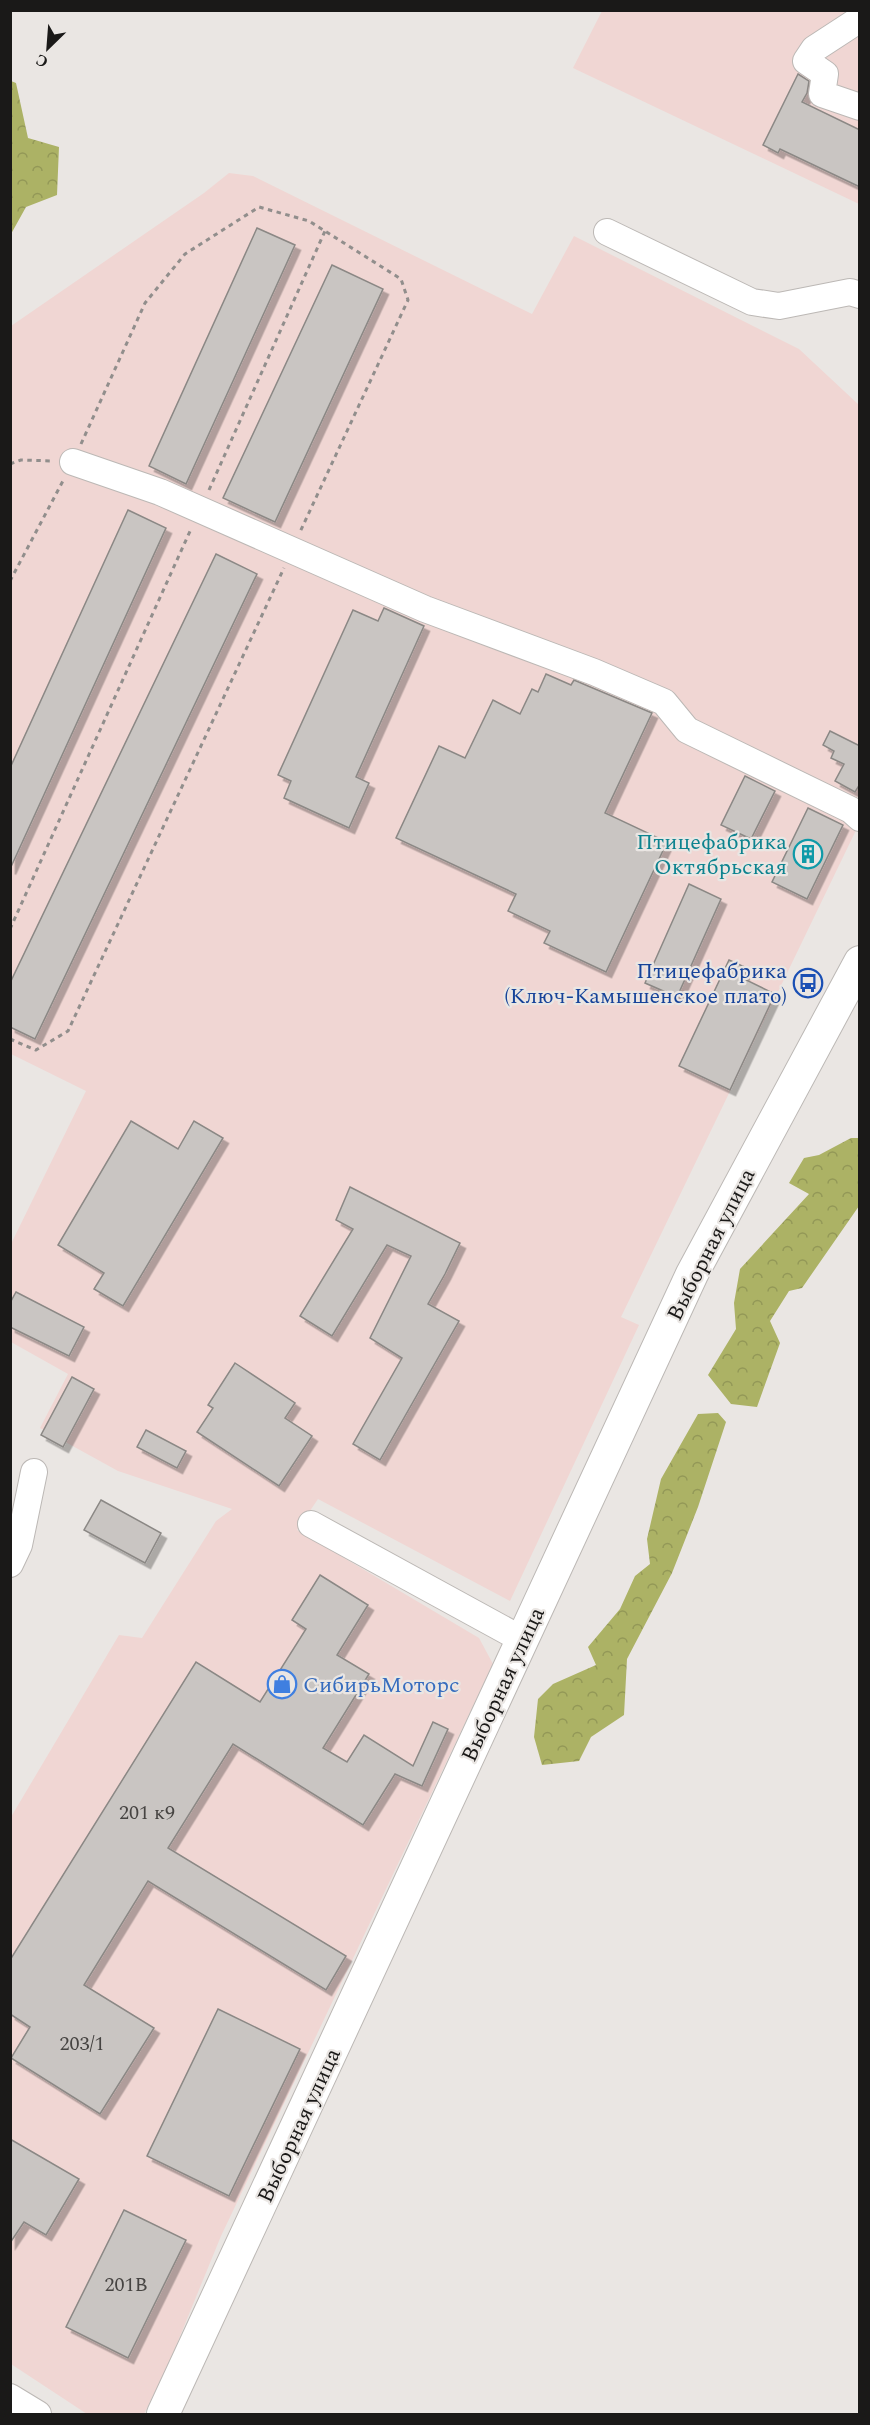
<svg xmlns="http://www.w3.org/2000/svg" width="870" height="2425" viewBox="0 0 870 2425" font-family="Spectral,serif">
  <style>
    .industrial { fill: #f0d6d3 }
    .forest { fill: url(#forest-crowns) }
    .building { fill: #c9c5c2; stroke: #8b8885; stroke-width: 1.5; filter: url(#shadow) }
    .lines { fill: none; stroke-linecap: round; stroke-linejoin: round }
    .minor-casing { stroke: #bcb8b5; stroke-width: 28 }
    .major-casing { stroke: #bcb8b5; stroke-width: 34 }
    .path { stroke: #918e8c; stroke-width: 3; stroke-dasharray: 4.5 4.5; stroke-linecap: butt }
    .minor { stroke: #fff; stroke-width: 26 }
    .major { stroke: #fff; stroke-width: 32 }
    .labels { text-anchor: middle; stroke-width: 4.5; stroke-linejoin: round; paint-order: stroke }
    .number-label { font-size: 20px; fill: #464442 }
    .culture-label { font-size: 22px; fill: #0d838f; stroke: #eae6e3; text-anchor: end }
    .transit-label { font-size: 22px; fill: #164399; stroke: #eae6e3; text-anchor: end }
    .street-label { font-size: 22px; fill: #1a1918; stroke: #eae6e3 }
    .shop-label { font-size: 22px; fill: #366cbe; stroke: #eae6e3; text-anchor: start }
  </style>
  <defs>
    <pattern id="forest-crowns" width="20" height="18" patternUnits="userSpaceOnUse" patternTransform="scale(1.5)"><rect width="20" height="18" fill="#acb265"/><path d="M2 6a3 3 0 1 1 6 0M12 15a3 3 0 1 1 6 0" fill="none" stroke="#939857"/></pattern>
    <filter id="shadow"><feDropShadow dx="5.5" dy="5.5" stdDeviation="0" flood-color="#0004"/></filter>
  </defs>
  <rect width="100%" height="100%" fill="#eae6e3"/>
  <g class="industrial">
    <path d="M 602,11 L 859,11 L 859,204 L 573,68 Z"/>
    <path d="M 229,173 L 253,176 L 532,314 L 574,236 L 799,349 L 859,405 L 860,792 L 851,810 L 859,824 L 621,1317 L 639,1325 L 510,1601 L 318,1499 L 297,1530 L 479,1638 L 493,1664 L 221,2236 L 169,2363 L 144,2414 L 87,2414 L 11,2364 L 10,2244 L 13,2240 L 10,2238 L 11,1817 L 119,1635 L 142,1638 L 216,1521 L 232,1509 L 118,1471 L 40,1428 L 68,1374 L 11,1342 L 10,1246 L 86,1091 L 11,1054 L 11,326 L 204,193 Z"/>
  </g>
  <g class="forest">
    <path d="M 11,81 L 16,83 L 28,138 L 59,147 L 57,195 L 26,207 L 11,234 Z"/>
    <path d="M 851,1138 L 859,1138 L 859,1206 L 802,1288 L 789,1291 L 770,1321 L 780,1343 L 757,1407 L 731,1404 L 708,1375 L 736,1329 L 734,1303 L 740,1269 L 809,1194 L 789,1183 L 804,1158 L 819,1155 Z"/>
    <path d="M 718,1413 L 726,1422 L 698,1507 L 672,1573 L 627,1659 L 624,1715 L 591,1737 L 579,1761 L 542,1765 L 534,1737 L 538,1699 L 553,1684 L 596,1665 L 588,1647 L 620,1609 L 635,1576 L 650,1564 L 647,1539 L 661,1479 L 698,1414 Z"/>
  </g>
  <g class="building">
    <path d="M 798,74 L 809,81 L 807,93 L 802,102 L 860,130 L 860,187 L 780,149 L 778,153 L 763,145 Z"/>
    <path d="M 257,228 L 295,245 L 186,484 L 149,466 Z"/>
    <path d="M 332,265 L 383,289 L 275,522 L 223,498 Z"/>
    <path d="M 128,510 L 166,528 L 10,869 L 10,768 Z"/>
    <path d="M 216,554 L 257,574 L 35,1039 L 10,1027 L 10,983 Z"/>
    <path d="M 384,608 L 424,626 L 356,777 L 369,783 L 349,828 L 284,798 L 291,781 L 278,775 L 353,610 L 378,621 Z"/>
    <path d="M 546,674 L 571,685 L 574,680 L 588,686 L 652,713 L 605,813 L 667,842 L 606,972 L 544,943 L 550,931 L 508,911 L 516,894 L 396,838 L 439,746 L 465,758 L 493,700 L 520,714 L 532,689 L 538,692 Z"/>
    <path d="M 830,731 L 860,746 L 860,784 L 855,792 L 835,781 L 844,764 L 831,758 L 834,751 L 823,745 Z"/>
    <path d="M 745,776 L 775,791 L 751,839 L 721,825 Z"/>
    <path d="M 808,808 L 843,825 L 807,899 L 772,882 Z"/>
    <path d="M 689,884 L 721,899 L 677,997 L 645,983 Z"/>
    <path d="M 729,960 L 747,968 L 742,978 L 775,994 L 730,1090 L 679,1066 Z"/>
    <path d="M 131,1121 L 178,1149 L 194,1121 L 223,1138 L 123,1306 L 94,1289 L 104,1273 L 58,1245 Z"/>
    <path d="M 350,1187 L 460,1243 L 445,1274 L 428,1304 L 459,1321 L 380,1460 L 353,1444 L 402,1358 L 370,1338 L 411,1256 L 387,1245 L 332,1336 L 300,1316 L 353,1229 L 336,1220 Z"/>
    <path d="M 16,1292 L 84,1327 L 69,1356 L 10,1327 L 10,1303 Z"/>
    <path d="M 235,1363 L 295,1403 L 285,1418 L 312,1436 L 279,1486 L 197,1432 L 213,1408 L 208,1405 Z"/>
    <path d="M 72,1377 L 94,1389 L 63,1447 L 41,1435 Z"/>
    <path d="M 146,1430 L 186,1451 L 177,1468 L 137,1447 Z"/>
    <path d="M 101,1500 L 161,1533 L 145,1563 L 84,1530 Z"/>
    <path d="M 320,1575 L 368,1605 L 337,1655 L 369,1674 L 323,1748 L 347,1762 L 364,1735 L 413,1766 L 433,1722 L 448,1729 L 422,1786 L 395,1774 L 363,1825 L 233,1744 L 168,1848 L 346,1956 L 326,1990 L 148,1881 L 84,1985 L 154,2028 L 100,2114 L 11,2058 L 30,2027 L 10,2014 L 10,1960 L 196,1662 L 260,1702 L 306,1629 L 292,1620 Z"/>
    <path d="M 218,2009 L 300,2049 L 229,2196 L 147,2156 Z"/>
    <path d="M 10,2139 L 79,2179 L 46,2235 L 24,2222 L 10,2243 Z"/>
    <path d="M 124,2210 L 186,2240 L 128,2358 L 66,2327 Z"/>
  </g>
  <g class="lines">
    <g class="minor-casing">
      <g id="minor">
        <path d="M 860,19 L 814,49 L 806,61 L 825,74 L 822,94 L 860,107"/>
        <path d="M 607,232 L 752,302 L 779,306 L 850,292 L 860,295"/>
        <path d="M 73,462 L 160,492 L 425,609 L 594,672 L 664,702 L 687,730 L 851,810 L 860,818"/>
        <path d="M 311,1524 L 523,1640"/>
        <path d="M 10,1564 L 19,1545 L 34,1472"/>
        <path d="M 10,2397 L 38,2414"/>
      </g>
    </g>
    <g class="major-casing">
      <path id="major" d="M 163,2414 L 692,1274 L 860,962"/>
    </g>
    <g class="path">
      <path d="M 81,444 L 145,303 L 185,254 L 259,207 L 309,221 L 401,279 L 408,300 L 300,532"/>
      <path d="M 10,464 L 21,460 L 53,461"/>
      <path d="M 209,490 L 325,231"/>
      <path d="M 10,581 L 64,479"/>
      <path d="M 10,929 L 191,529"/>
      <path d="M 10,1039 L 36,1050 L 68,1031 L 284,568"/>
    </g>
    <use href="#minor" class="minor"/>
    <use href="#major" class="major"/>
  </g>
  <defs>
    <g id="building-ring" transform="scale(1.5)"><circle r="9.5" fill="#eae6e3" stroke="#0f9aa8" stroke-width="1.5"/><path d="M-4-6H4V6H1V3H-1V6H-4ZM-2.5-4.3h1.7v1.8h-1.7ZM.8-4.3h1.7v1.8H.8ZM-2.5-1h1.7V.8h-1.7ZM.8-1h1.7V.8H.8Z" fill="#0f9aa8"/></g>
    <g id="bus-ring" transform="scale(1.5)"><circle r="9.5" fill="#eae6e3" stroke="#1a4fb4" stroke-width="1.5"/><path d="M-5-6H5V4H4V6H2V4H-2V6H-4V4H-5ZM-3.5-4V0h7V-4ZM-3.5 1.2v1.5H-2V1.2ZM2 1.2v1.5H3.5V1.2Z" fill="#1a4fb4"/></g>
    <g id="shop-ring" transform="scale(1.5)"><circle r="9.5" fill="#eae6e3" stroke="#3f7fe0" stroke-width="1.5"/><path d="M-5-2.5h2.3a2.7 3.5 0 0 1 5.4 0H5L5.5 6h-11ZM-1.5-2.5h3a1.5 2.3 0 0 0-3 0Z" fill="#3f7fe0"/></g>
  </defs>
  <g fill-rule="evenodd">
    <use href="#building-ring" x="808" y="854"/>
    <use href="#bus-ring" x="808" y="983"/>
    <use href="#shop-ring" x="282" y="1684"/>
  </g>
  <g class="labels">
    <g class="number-label">
      <text x="147" y="1819">201 к9</text>
      <text x="82" y="2050">203/1</text>
      <text x="126" y="2291">201В</text>
    </g>
    <g class="culture-label">
      <text x="787" y="849">Птицефабрика<tspan x="787" dy="25">Октябрьская</tspan></text>
    </g>
    <g class="transit-label">
      <text x="787" y="978">Птицефабрика<tspan x="787" dy="25">(Ключ-Камышенское плато)</tspan></text>
    </g>
    <g class="street-label">
      <text transform="translate(710 1244) rotate(-63)" y="8">Выборная улица</text>
      <text transform="translate(502 1684) rotate(-65)" y="8">Выборная улица</text>
      <text transform="translate(298 2125) rotate(-65)" y="8">Выборная улица</text>
    </g>
    <g class="shop-label">
      <text x="303" y="1692">СибирьМоторс</text>
    </g>
  </g>
  <rect width="870" height="2425" fill="none" stroke="#1a1918" stroke-width="24"/>
  <g transform="translate(48 48) rotate(205)" stroke="#eae6e3" stroke-width="4.5" paint-order="stroke">
  <path d="M0-4.5L10 22L0 15L-10 22Z" fill="#1a1918"/>
  <text y="-9" font-size="16" font-weight="bold" text-anchor="middle" fill="#1a1918">С</text>
  </g>
</svg>
